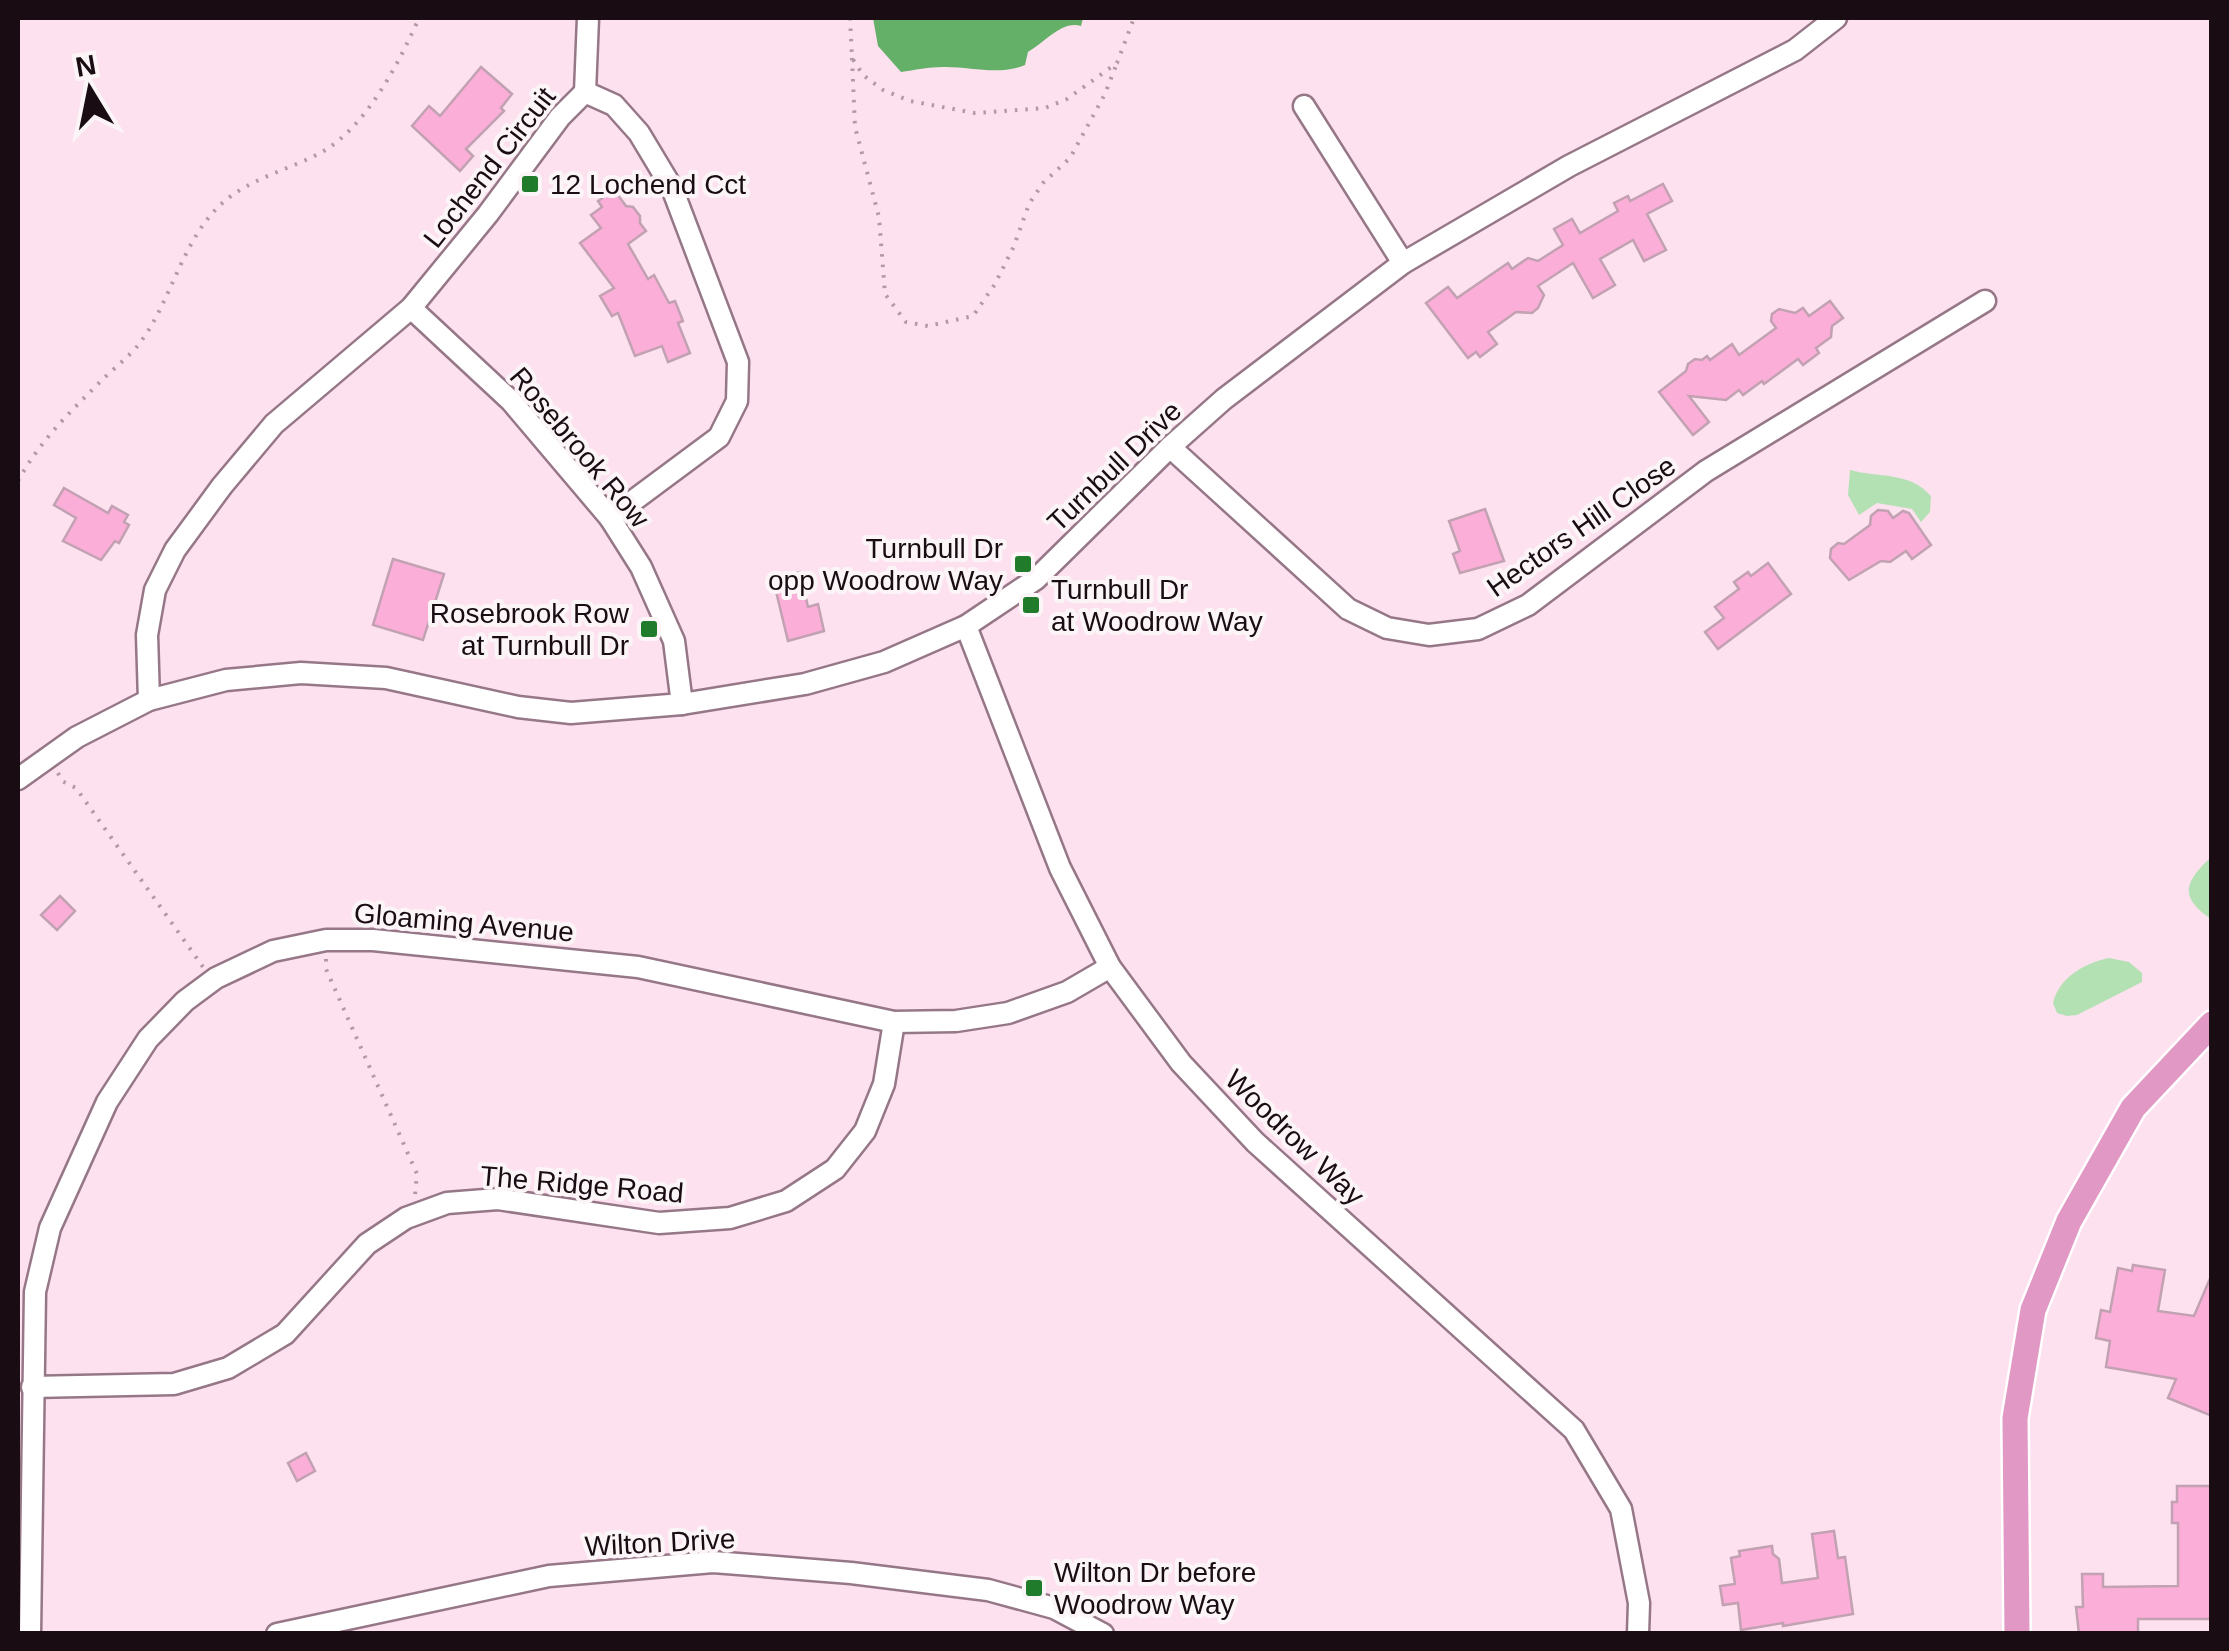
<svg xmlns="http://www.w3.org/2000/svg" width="2229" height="1651" viewBox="0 0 2229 1651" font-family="Helvetica,sans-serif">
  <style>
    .green { fill: #b4e1b3 }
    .water { fill: #65b068 }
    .building { fill: #fbaed7; stroke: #c2a1b2; stroke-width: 2.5 }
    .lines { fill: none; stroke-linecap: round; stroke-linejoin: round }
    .minor-casing { stroke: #967787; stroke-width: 25 }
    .major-casing { stroke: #fff; stroke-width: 30 }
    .path { stroke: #b19aa5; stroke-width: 4; stroke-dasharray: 2.5 8; stroke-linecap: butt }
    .minor { stroke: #fff; stroke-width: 20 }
    .major { stroke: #e298c4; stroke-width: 25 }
    .poi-dot { fill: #207b2a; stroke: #fcf5f8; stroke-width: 4 }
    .labels { text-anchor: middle; stroke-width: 8; stroke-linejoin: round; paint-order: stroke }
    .street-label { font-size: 28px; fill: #190d13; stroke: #fcf5f8 }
    .poi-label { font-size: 28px; fill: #190d13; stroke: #fcf5f8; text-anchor: start }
  </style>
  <rect width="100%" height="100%" fill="#fde1ef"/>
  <g class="green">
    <path d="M 1850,470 C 1879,478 1909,471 1931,496 L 1930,512 L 1921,522 L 1912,509 L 1877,503 L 1859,515 L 1848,495 Z"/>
    <path d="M 2211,857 L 2211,919 C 2177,896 2186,881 2211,857 Z"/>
    <path d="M 2109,958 L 2129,962 L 2142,973 L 2142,982 L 2077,1015 L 2067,1016 L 2057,1013 L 2053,1003 C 2059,977 2085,963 2109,958 Z"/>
  </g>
  <path class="water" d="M 873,18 L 1083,18 L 1081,26 C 1062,20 1044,43 1028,52 L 1025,65 C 998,76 969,66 942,67 C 930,67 914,70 901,72 L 878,46 Z"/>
  <g class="building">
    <path d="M 481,67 L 512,94 L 501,108 L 504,111 L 466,149 L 473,156 L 460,171 L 412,126 L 429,106 L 440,116 Z"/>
    <path d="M 1663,184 L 1672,201 L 1647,214 L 1666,250 L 1644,261 L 1633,240 L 1600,259 L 1615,285 L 1593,298 L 1573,263 L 1538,286 L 1544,295 L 1538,308 L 1532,313 L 1516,312 L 1488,332 L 1497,344 L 1480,357 L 1476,352 L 1468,358 L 1426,303 L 1448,287 L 1457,298 L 1508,263 L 1512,269 L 1528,258 L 1538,261 L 1563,245 L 1554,229 L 1572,219 L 1580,233 L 1618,211 L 1614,203 L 1628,196 L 1630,201 Z"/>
    <path d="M 614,190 L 626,206 L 633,207 L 640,216 L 640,223 L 646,231 L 628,244 L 648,279 L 654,275 L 669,303 L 675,301 L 683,321 L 678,323 L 690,353 L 668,362 L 662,346 L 635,356 L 618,313 L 612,316 L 600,296 L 614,288 L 580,243 L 601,228 L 591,215 L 602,207 L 598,201 Z"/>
    <path d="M 1830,301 L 1843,318 L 1832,326 L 1831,337 L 1816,348 L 1819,353 L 1803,365 L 1798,359 L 1764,384 L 1762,381 L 1743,395 L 1739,390 L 1726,400 L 1689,396 L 1709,422 L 1693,435 L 1659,392 L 1686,371 L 1688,364 L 1695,359 L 1702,360 L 1707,356 L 1710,360 L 1732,344 L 1739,355 L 1776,328 L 1771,321 L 1772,314 L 1779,309 L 1795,313 L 1803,308 L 1809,316 Z"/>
    <path d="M 64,488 L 108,513 L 112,506 L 128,515 L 124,522 L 129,525 L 119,543 L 115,541 L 101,560 L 63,541 L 76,518 L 54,505 Z"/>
    <path d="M 1485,509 L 1504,561 L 1460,573 L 1453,554 L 1460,551 L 1449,521 Z"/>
    <path d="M 1878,510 L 1888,511 L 1893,518 L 1903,511 L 1909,513 L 1931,545 L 1912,559 L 1906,551 L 1890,562 L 1881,561 L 1849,580 L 1830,558 L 1831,549 L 1838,543 L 1844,544 L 1870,525 L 1871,516 Z"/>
    <path d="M 393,559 L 444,574 L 423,640 L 373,625 Z"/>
    <path d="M 1768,563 L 1791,594 L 1718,649 L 1705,632 L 1724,618 L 1715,607 L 1739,589 L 1734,582 L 1748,572 L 1751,576 Z"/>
    <path d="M 800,572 L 808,607 L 818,604 L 824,631 L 788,641 L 773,579 Z"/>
    <path d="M 60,896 L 75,911 L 57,930 L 41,915 Z"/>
    <path d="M 2133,1265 L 2165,1270 L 2158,1311 L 2194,1316 L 2212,1274 L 2212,1416 L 2168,1398 L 2176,1379 L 2106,1367 L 2110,1341 L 2096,1338 L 2101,1310 L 2110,1312 L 2118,1268 L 2132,1271 Z"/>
    <path d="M 306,1453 L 315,1471 L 297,1481 L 288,1463 Z"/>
    <path d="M 2177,1486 L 2212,1486 L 2212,1619 L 2138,1619 L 2138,1634 L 2079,1634 L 2076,1607 L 2083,1607 L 2082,1574 L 2103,1574 L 2103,1587 L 2178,1586 L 2178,1523 L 2172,1523 L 2172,1502 L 2177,1502 Z"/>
    <path d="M 1834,1531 L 1838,1558 L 1845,1557 L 1853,1614 L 1783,1626 L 1783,1623 L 1741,1630 L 1738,1603 L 1723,1605 L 1720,1586 L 1735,1584 L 1731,1558 L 1740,1556 L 1739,1551 L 1772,1546 L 1773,1554 L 1779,1559 L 1782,1583 L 1818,1578 L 1812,1534 Z"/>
  </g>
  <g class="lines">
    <g class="minor-casing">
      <g id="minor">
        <path d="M 585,92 L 588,18"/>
        <path d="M 1304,106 L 1403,263"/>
        <path d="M 411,308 L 511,401 L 610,518 L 641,567 L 674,641 L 682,704"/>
        <path d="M 1170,447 L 1348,609 L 1387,628 L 1429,635 L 1478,629 L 1528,605 L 1706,471 L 1985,301"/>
        <path d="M 966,626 L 1060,868 L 1110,967 L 1181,1063 L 1255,1142 L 1574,1430 L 1621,1509 L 1639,1603 L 1638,1634"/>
        <path d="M 149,700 L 147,635 L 155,590 L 175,550 L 222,486 L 274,424 L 411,308 L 488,214 L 560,117 L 585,92 L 614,105 L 639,133 L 672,188 L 738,362 L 737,401 L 719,437 L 610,518"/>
        <path d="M 18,779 L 77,737 L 149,700 L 226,680 L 301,673 L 386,678 L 518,707 L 571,713 L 682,704 L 805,684 L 884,662 L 966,626 L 1036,579 L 1170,447 L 1224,399 L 1403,263 L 1569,166 L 1795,50 L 1836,18"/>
        <path d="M 32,1387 L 174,1384 L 228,1368 L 285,1334 L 367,1244 L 406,1218 L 447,1203 L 498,1199 L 659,1223 L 730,1218 L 786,1201 L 835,1169 L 865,1131 L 884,1084 L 894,1022"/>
        <path d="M 30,1634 L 35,1292 L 50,1228 L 107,1102 L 148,1039 L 185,1001 L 216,978 L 273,951 L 326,940 L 373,940 L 638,967 L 894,1022 L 956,1021 L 1008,1013 L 1067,992 L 1110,967"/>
        <path d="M 277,1634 L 549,1576 L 713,1562 L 851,1573 L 988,1590 L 1054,1608 L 1103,1634"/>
      </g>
    </g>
    <g class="major-casing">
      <path id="major" d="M 2017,1634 L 2015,1418 L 2033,1310 L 2069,1221 L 2133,1108 L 2212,1024"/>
    </g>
    <g class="path">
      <path d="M 850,18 L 852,58 L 863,75 L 883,90 L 910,101 L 975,113 L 1045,108 L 1067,99 L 1117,63 L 1134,18"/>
      <path d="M 852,58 L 855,127 L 879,217 L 885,294 L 906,322 L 928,326 L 973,316 L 995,284 L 1014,246 L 1029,204 L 1043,183 L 1070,158 L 1105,94 L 1117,63"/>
      <path d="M 18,481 C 39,442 70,412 101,381 C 113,369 129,357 139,344 C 173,300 182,236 226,200 C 254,177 291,169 322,152 C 366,127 399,63 419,18"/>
      <path d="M 58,773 L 62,781 L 76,788 L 203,967"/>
      <path d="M 326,959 L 326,969 L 417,1174 L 415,1195"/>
    </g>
    <use href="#minor" class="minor"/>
    <use href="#major" class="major"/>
  </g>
  <g class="poi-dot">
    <rect x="520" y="174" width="20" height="20" rx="5"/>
    <rect x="1013" y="554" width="20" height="20" rx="5"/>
    <rect x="1021" y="595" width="20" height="20" rx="5"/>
    <rect x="639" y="619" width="20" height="20" rx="5"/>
    <rect x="1024" y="1578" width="20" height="20" rx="5"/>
  </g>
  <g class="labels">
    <g class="street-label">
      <text transform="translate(489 167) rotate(-52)" y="10">Lochend Circuit</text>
      <text transform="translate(580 447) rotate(50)" y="10">Rosebrook Row</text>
      <text transform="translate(1114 466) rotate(-44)" y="10">Turnbull Drive</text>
      <text transform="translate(1581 526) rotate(-35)" y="10">Hectors Hill Close</text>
      <text transform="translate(464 922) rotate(5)" y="10">Gloaming Avenue</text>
      <text transform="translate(1295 1137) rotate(44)" y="10">Woodrow Way</text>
      <text transform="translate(582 1184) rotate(5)" y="10">The Ridge Road</text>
      <text transform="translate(660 1542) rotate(-3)" y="10">Wilton Drive</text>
    </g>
    <g class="poi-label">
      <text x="550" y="194">12 Lochend Cct</text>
      <text x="1003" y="558" text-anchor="end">Turnbull Dr<tspan x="1003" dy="32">opp Woodrow Way</tspan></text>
      <text x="1051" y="599">Turnbull Dr<tspan x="1051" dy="32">at Woodrow Way</tspan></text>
      <text x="629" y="623" text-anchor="end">Rosebrook Row<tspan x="629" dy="32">at Turnbull Dr</tspan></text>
      <text x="1054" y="1582">Wilton Dr before<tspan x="1054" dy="32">Woodrow Way</tspan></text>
    </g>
  </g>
  <rect width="2229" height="1651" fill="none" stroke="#190d13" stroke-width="40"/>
  <g transform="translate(90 90) rotate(350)" stroke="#fcf5f8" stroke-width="8" paint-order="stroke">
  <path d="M0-8L18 38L0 25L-18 38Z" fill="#190d13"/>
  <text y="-15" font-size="28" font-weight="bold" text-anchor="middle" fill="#190d13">N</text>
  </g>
</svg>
